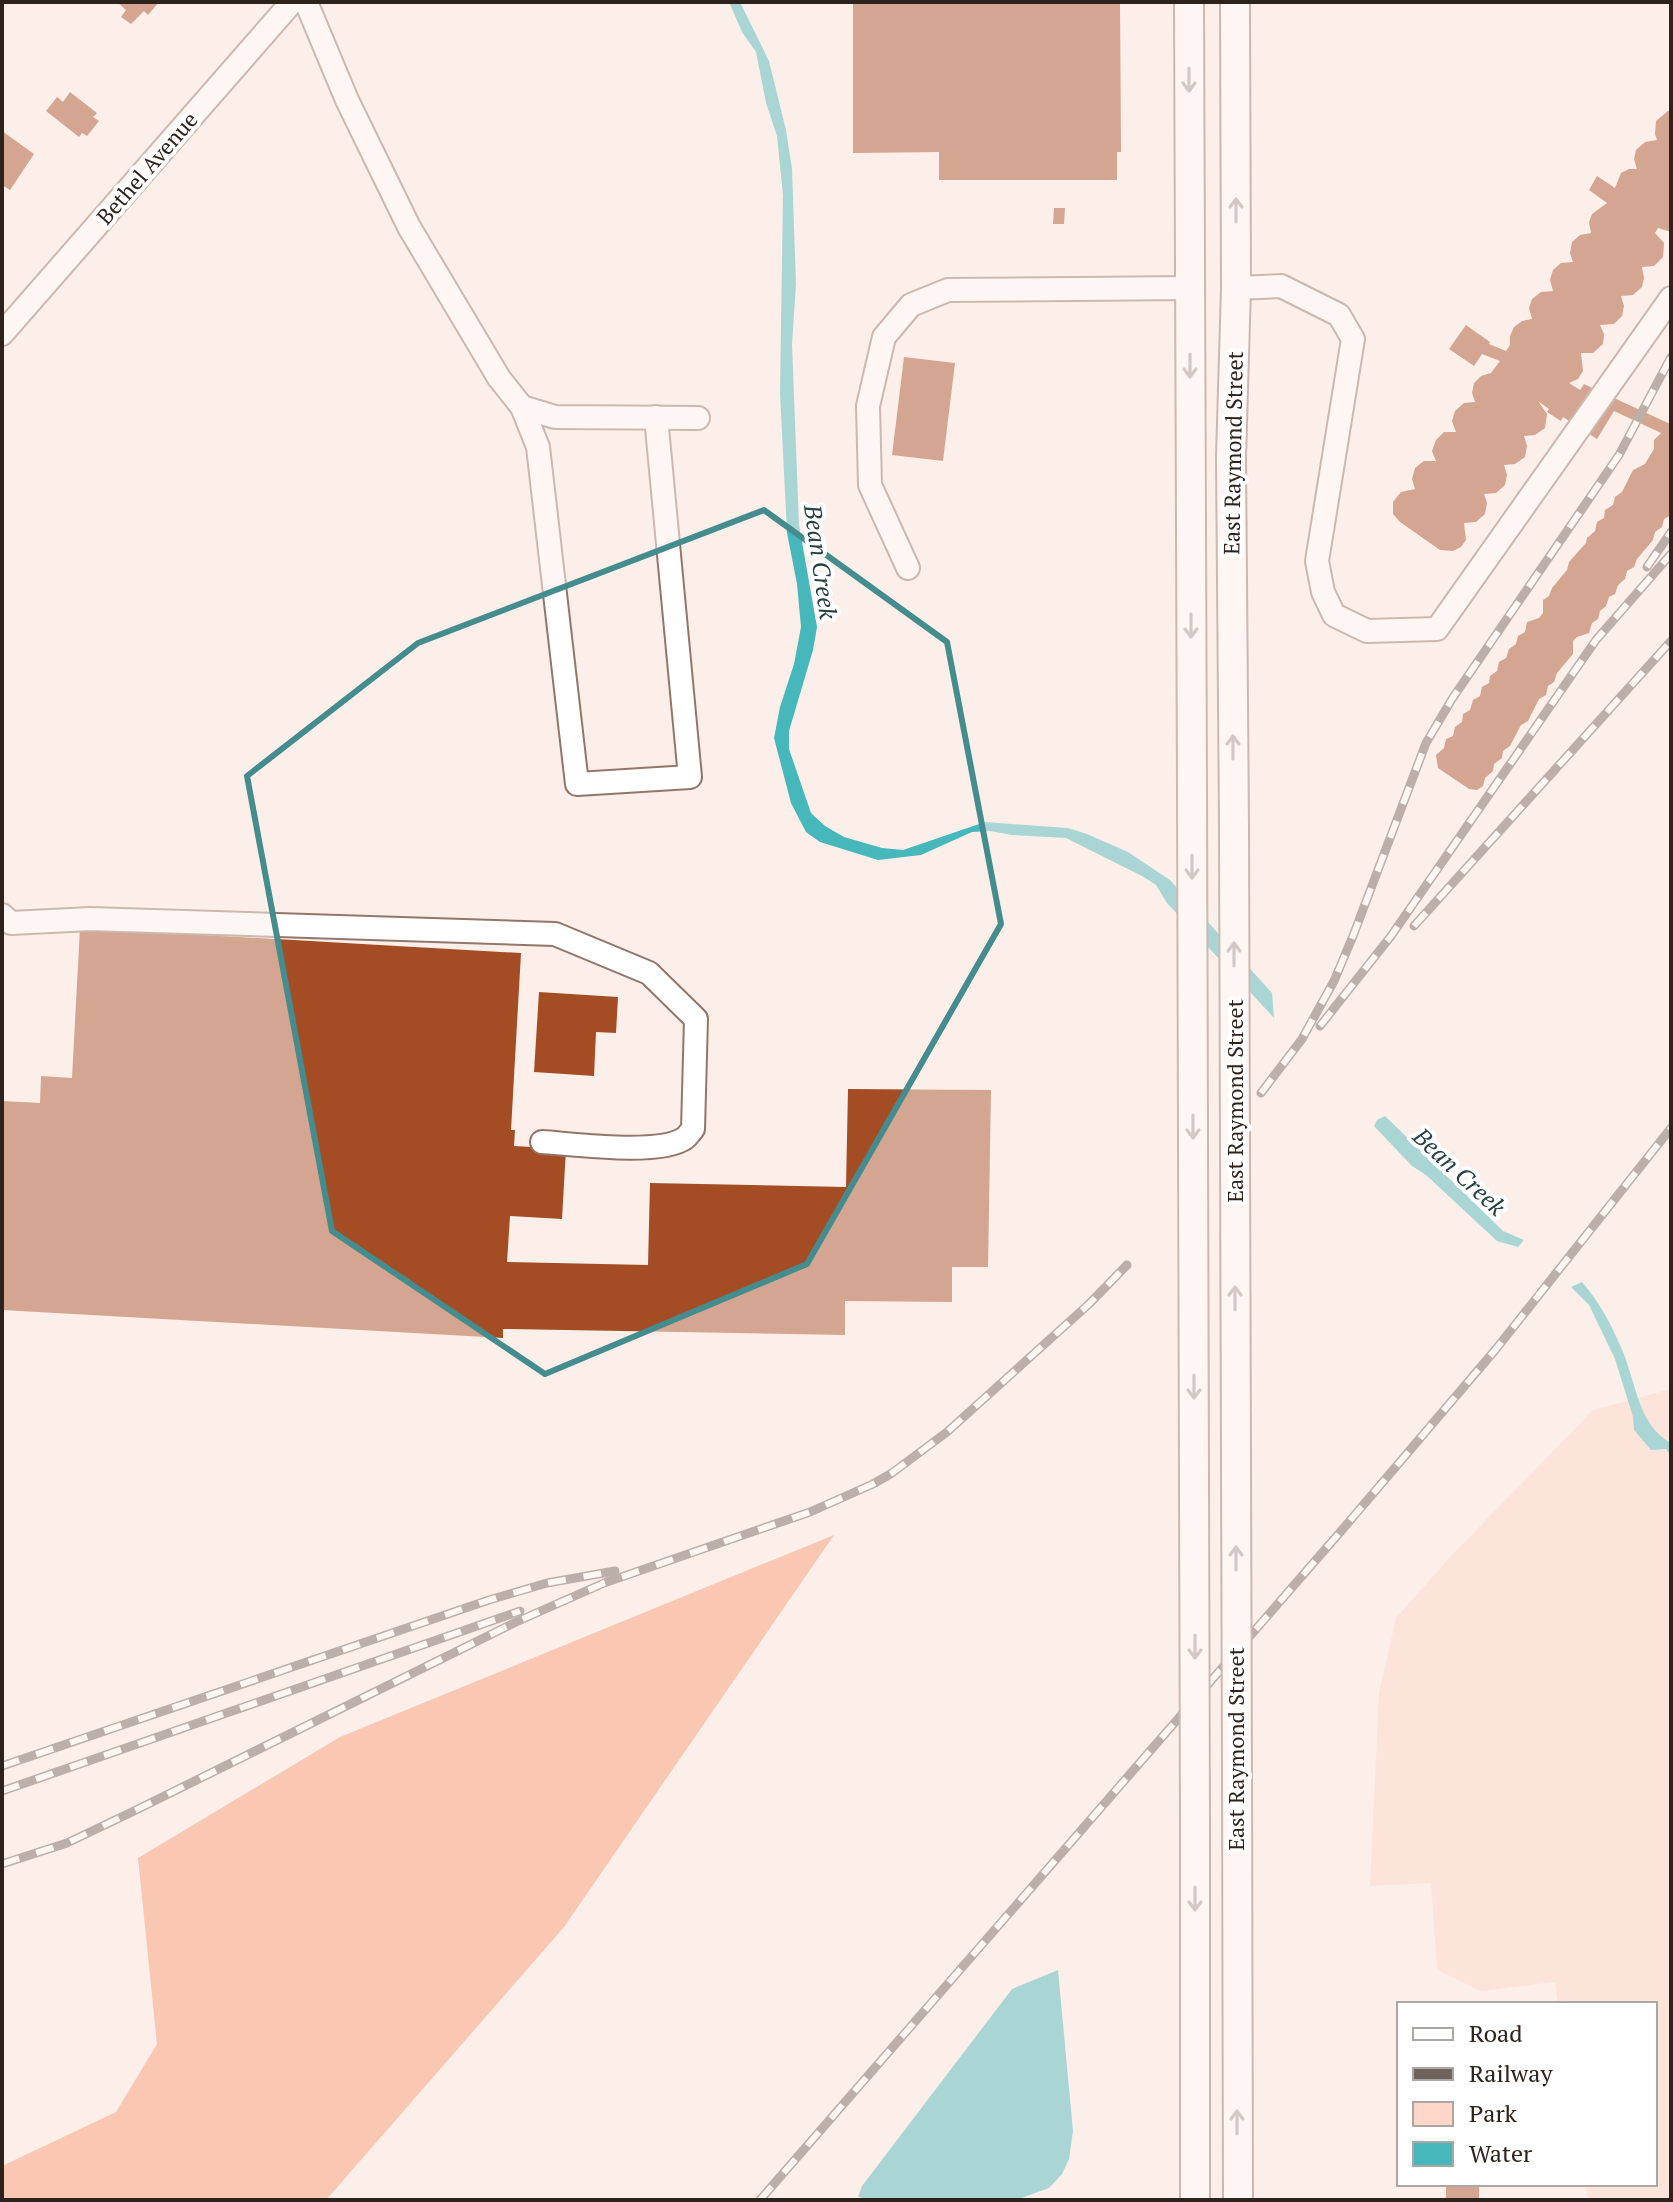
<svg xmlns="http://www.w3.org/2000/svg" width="1673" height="2202" viewBox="0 0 1673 2202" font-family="'PT Serif',serif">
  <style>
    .green { fill: #fed7c8 }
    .forest { fill: #f5976f }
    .water { fill: #46b8bb }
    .building { fill: #a44d25 }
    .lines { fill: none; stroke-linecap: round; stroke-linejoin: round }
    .minor-casing { stroke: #93766a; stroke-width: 26 }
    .major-casing { stroke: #93766a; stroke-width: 32 }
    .minor { stroke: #fff; stroke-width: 22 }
    .major { stroke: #fff; stroke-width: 28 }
    .rail-casing { stroke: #6f635d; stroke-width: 9 }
    .rail { stroke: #fff; stroke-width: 6; stroke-dasharray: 18; stroke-linecap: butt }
    .major-bridge-casing { stroke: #93766a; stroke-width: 32; stroke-linecap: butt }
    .major-bridge { stroke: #fff; stroke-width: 28 }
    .oneway { stroke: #a19c99 }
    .marked { fill: none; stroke: #448c8e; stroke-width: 6; stroke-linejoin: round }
    .labels { text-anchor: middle; stroke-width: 8; stroke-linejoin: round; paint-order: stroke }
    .street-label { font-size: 22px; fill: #2e221d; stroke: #fff }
    .water-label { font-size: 24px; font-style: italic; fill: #274041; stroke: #fff }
  </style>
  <rect width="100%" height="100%" fill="#fcefe9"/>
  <path class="green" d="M 1671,1389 L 1671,2200 L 1588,2200 L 1585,2184 L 1655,2184 L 1655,2004 L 1558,2004 L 1555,1982 L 1481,1991 L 1437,1970 L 1431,1883 L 1370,1886 L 1379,1693 L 1396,1618 L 1449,1558 L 1593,1410 Z"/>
  <path class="forest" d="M 834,1535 L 564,1927 L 326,2200 L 2,2200 L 2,2166 L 116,2112 L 157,2044 L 138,1858 L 340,1737 Z"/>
  <g class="water">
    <path d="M 729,2 L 740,2 L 769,61 L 786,130 L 792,169 L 796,284 L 792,344 L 799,525 L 817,627 L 813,650 L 789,731 L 789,749 L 811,813 L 825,826 L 844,837 L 882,848 L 903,850 L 985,822 L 1068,828 L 1087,834 L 1128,852 L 1170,880 L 1272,993 L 1274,1018 L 1167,903 L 1156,885 L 1142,876 L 1066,838 L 1012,835 L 990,831 L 972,832 L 921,855 L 878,860 L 820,842 L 806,832 L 791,803 L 774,738 L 780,707 L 794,664 L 801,627 L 797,584 L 787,533 L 780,393 L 783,195 L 777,136 L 766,103 L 756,52 L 742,32 Z"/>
    <path d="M 1385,1116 L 1503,1231 L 1524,1240 L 1518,1247 L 1497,1241 L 1426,1175 L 1412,1166 L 1374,1126 L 1377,1120 Z"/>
    <path d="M 1582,1282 C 1601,1304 1612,1326 1623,1352 C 1636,1384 1639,1426 1671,1443 L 1671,1456 L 1666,1449 L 1651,1450 L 1634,1430 L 1633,1417 L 1615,1359 L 1589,1305 L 1571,1287 Z"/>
    <path d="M 1058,1970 L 1073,2131 L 1069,2159 L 1062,2174 L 1049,2188 L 1019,2199 L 872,2200 L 858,2197 L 862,2186 L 1012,1989 Z"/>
  </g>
  <g class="building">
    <path d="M 117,2 L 159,2 L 148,15 L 144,11 L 131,24 L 121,17 L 126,10 Z"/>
    <path d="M 853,2 L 1120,2 L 1121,152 L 1117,152 L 1117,180 L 939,180 L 939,152 L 853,153 Z"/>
    <path d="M 70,92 L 97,113 L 93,117 L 99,121 L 87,136 L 82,133 L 79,137 L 46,111 L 57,97 L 63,102 Z"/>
    <path d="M 1668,111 L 1671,111 L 1671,232 L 1658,228 L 1655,233 L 1664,243 L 1663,257 L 1654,266 L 1642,267 L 1644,278 L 1642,287 L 1633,295 L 1621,296 L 1624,306 L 1622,316 L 1614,324 L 1600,325 L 1604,334 L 1603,344 L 1593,353 L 1581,353 L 1583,371 L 1578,379 L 1569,383 L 1580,390 L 1584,384 L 1668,423 L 1671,422 L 1671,515 L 1664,519 L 1662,527 L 1655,532 L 1653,540 L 1637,559 L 1634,567 L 1627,571 L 1625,579 L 1618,585 L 1615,594 L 1609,597 L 1606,606 L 1600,611 L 1598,619 L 1592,623 L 1589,633 L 1577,637 L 1573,641 L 1573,654 L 1557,673 L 1554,682 L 1548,686 L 1546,695 L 1539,699 L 1528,721 L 1521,725 L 1510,746 L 1503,751 L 1502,758 L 1494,764 L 1493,771 L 1485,778 L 1483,786 L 1477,790 L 1469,789 L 1438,768 L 1436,755 L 1444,748 L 1446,739 L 1453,736 L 1455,727 L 1462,722 L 1463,714 L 1470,710 L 1473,700 L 1480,696 L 1482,687 L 1489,683 L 1490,676 L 1497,671 L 1499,662 L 1506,658 L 1509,649 L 1516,644 L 1518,636 L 1525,632 L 1527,622 L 1539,618 L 1543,613 L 1543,600 L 1549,596 L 1552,588 L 1567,570 L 1569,562 L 1586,543 L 1587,538 L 1595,531 L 1597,522 L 1604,518 L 1605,510 L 1613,505 L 1615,497 L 1622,492 L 1633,470 L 1645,464 L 1654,449 L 1654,440 L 1661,433 L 1614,411 L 1597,439 L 1563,417 L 1561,421 L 1547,412 L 1549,409 L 1538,401 L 1547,414 L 1545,428 L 1535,435 L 1524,436 L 1527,446 L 1525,457 L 1515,464 L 1504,465 L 1507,475 L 1505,485 L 1496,493 L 1484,494 L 1487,503 L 1485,514 L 1476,522 L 1464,523 L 1466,540 L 1461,547 L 1453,551 L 1440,550 L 1400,522 L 1393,514 L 1393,502 L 1401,492 L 1415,489 L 1412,479 L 1415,468 L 1424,461 L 1436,461 L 1432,451 L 1436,440 L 1444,432 L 1456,432 L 1452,421 L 1455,411 L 1464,403 L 1475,402 L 1472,393 L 1474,383 L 1481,376 L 1491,373 L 1500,361 L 1482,354 L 1474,366 L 1449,349 L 1466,325 L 1490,342 L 1489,344 L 1506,351 L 1510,345 L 1510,336 L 1514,327 L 1522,321 L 1532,319 L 1529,308 L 1532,299 L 1541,292 L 1553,291 L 1550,280 L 1553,270 L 1561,263 L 1573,262 L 1570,253 L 1572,242 L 1580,235 L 1591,233 L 1589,222 L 1592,214 L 1607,203 L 1589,190 L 1597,176 L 1615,188 L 1621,173 L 1629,169 L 1637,169 L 1634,159 L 1636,150 L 1645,142 L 1657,140 L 1655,134 L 1656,121 Z"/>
    <path d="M 2,131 L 34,154 L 10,190 L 2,185 Z"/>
    <path d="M 1054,208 L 1065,208 L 1064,224 L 1053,224 Z"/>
    <path d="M 904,357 L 955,363 L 943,461 L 892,455 Z"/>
    <path d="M 80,928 L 521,953 L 511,1130 L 515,1130 L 514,1146 L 566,1149 L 562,1219 L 510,1216 L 507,1262 L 648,1265 L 650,1183 L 846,1187 L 848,1089 L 991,1090 L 988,1267 L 952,1267 L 952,1302 L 845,1301 L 845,1335 L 503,1329 L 503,1338 L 2,1310 L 2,1101 L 40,1103 L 41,1076 L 72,1078 Z"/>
    <path d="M 539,992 L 618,997 L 616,1033 L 596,1032 L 594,1076 L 534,1072 Z"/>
    <rect x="1446" y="2184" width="33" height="16"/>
  </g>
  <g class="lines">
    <g class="minor-casing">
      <g id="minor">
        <path d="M 306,2 L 347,100 L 409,227 L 499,378 L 522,407 L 555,417 L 698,418"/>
        <path d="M 1236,288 L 1281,286 L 1339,315 L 1353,339 L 1317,561 L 1323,592 L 1334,615 L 1367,631 L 1437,629 L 1671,298"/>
        <path d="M 2,334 L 292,2"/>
        <path d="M 522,407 L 538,447 L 577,784 L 690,777 L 656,417"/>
        <path d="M 908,568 L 870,485 L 868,406 L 884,337 L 911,305 L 948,290 L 1190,288"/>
        <path d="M 2,915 L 11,923 L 90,919 L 555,934 L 649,973 L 696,1019 L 693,1129 C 690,1132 688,1136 685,1138 C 660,1156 573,1144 542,1142"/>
      </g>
    </g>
    <g class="major-casing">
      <g id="major">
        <path d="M 1189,2 L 1192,789"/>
        <path d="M 1234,825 L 1231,457 L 1236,288 L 1235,2"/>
        <path d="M 1237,1776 L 1238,2200"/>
        <path d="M 1195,2200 L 1195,1821"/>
      </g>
    </g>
    <use href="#minor" class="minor"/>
    <use href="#major" class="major"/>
    <g class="rail-casing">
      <g id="rail">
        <path d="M 1647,567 L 1671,532"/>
        <path d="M 1414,926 L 1671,641"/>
        <path d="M 1320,1026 L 1391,936 L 1596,640 L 1671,554"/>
        <path d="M 1261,1093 L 1302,1039 L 1334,981 L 1353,936 L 1426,743 L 1452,699 L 1619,455 L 1671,357"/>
        <path d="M 2,1766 L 489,1600 L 547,1583 L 615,1571"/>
        <path d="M 2,1791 L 520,1611"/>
        <path d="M 2,1864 L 67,1843 L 134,1811 L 516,1622 L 604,1583 L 810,1512 L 873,1484 L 892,1473 L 947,1432 L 1089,1304 L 1127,1265"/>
        <path d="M 760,2200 L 1342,1530 L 1496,1349 L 1671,1128"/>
      </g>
    </g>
    <use href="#rail" class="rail"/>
    <g class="major-bridge-casing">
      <g id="major-bridge">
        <path d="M 1192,789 L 1195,1821"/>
        <path d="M 1234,825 L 1237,1776"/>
      </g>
    </g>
    <use href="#major-bridge" class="major-bridge"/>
  </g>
  <defs><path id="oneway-shaft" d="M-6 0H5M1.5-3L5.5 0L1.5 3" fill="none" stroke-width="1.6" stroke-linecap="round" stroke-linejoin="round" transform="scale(2)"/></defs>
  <g class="oneway">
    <use href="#oneway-shaft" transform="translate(1189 80) rotate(90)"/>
    <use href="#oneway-shaft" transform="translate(1236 210) rotate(-90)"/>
    <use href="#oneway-shaft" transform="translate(1190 366) rotate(90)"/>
    <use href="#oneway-shaft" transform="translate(1191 626) rotate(90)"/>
    <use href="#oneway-shaft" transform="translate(1233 747) rotate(-90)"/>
    <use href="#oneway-shaft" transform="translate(1192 867) rotate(90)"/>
    <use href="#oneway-shaft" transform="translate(1234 954) rotate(-90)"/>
    <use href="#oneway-shaft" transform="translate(1193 1127) rotate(90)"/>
    <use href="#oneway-shaft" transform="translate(1235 1298) rotate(-90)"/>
    <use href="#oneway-shaft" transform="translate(1194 1387) rotate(90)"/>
    <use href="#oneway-shaft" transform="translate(1236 1558) rotate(-90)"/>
    <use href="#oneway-shaft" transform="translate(1195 1647) rotate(90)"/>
    <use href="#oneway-shaft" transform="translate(1195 1899) rotate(90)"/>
    <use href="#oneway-shaft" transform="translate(1237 2122) rotate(-90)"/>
  </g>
  <path d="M0 0H1673V2202H0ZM 764,510 L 947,642 L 1001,924 L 807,1264 L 545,1374 L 332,1231 L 247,776 L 418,643 Z" fill="#fcefe9" fill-opacity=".55" fill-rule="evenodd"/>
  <path class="marked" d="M 764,510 L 947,642 L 1001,924 L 807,1264 L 545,1374 L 332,1231 L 247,776 L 418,643 Z"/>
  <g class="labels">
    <g class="street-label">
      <text transform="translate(147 168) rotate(-49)" y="8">Bethel Avenue</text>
      <text transform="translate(1233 453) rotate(-89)" y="8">East Raymond Street</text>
      <text transform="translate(1235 1101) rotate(-90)" y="8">East Raymond Street</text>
      <text transform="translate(1236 1749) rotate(-90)" y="8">East Raymond Street</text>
    </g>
    <g class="water-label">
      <text transform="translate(820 562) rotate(82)" y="8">Bean Creek</text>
      <text transform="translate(1459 1172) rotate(43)" y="8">Bean Creek</text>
    </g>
  </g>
  <rect width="1673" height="2202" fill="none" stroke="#2e221d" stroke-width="8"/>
  <rect x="1397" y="2002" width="260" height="184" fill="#ffffff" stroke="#aba7a5" stroke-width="2"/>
  <rect x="1413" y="2028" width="40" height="12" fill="#ffffff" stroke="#aba7a5" stroke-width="2"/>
  <text x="1469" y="2042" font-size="24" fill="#2e221d">Road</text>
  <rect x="1413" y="2068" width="40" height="12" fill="#6f635d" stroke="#aba7a5" stroke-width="2"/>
  <text x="1469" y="2082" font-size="24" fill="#2e221d">Railway</text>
  <rect x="1413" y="2102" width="40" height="24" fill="#fed7c8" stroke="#aba7a5" stroke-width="2"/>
  <text x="1469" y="2122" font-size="24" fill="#2e221d">Park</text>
  <rect x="1413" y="2142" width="40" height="24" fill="#46b8bb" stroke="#aba7a5" stroke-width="2"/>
  <text x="1469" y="2162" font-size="24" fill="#2e221d">Water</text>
</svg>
